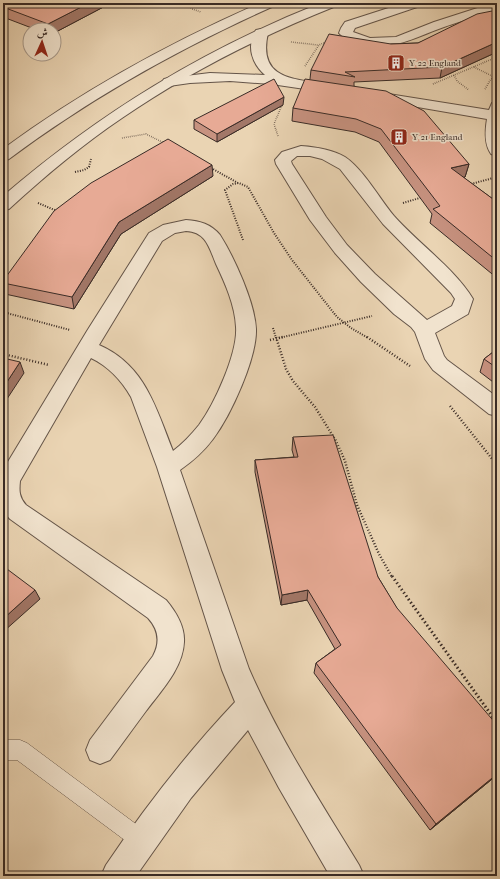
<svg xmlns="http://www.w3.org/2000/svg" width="500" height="879" viewBox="0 0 500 879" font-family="'IM FELL French Canon',Amiri,serif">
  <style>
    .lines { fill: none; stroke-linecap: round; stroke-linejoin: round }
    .service-casing { stroke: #655549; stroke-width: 1 }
    .minor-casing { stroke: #655549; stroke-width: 2 }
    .tertiary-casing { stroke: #655549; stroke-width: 2 }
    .path-far3 { stroke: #392b26; stroke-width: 1.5; stroke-dasharray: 0.5 1.5; stroke-linecap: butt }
    .path-far2 { stroke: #392b26; stroke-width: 2; stroke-dasharray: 1 1.5; stroke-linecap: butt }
    .path-far1 { stroke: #392b26; stroke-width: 2.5; stroke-dasharray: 1 2; stroke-linecap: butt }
    .path { stroke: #392b26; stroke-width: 3; stroke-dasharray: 1.5 2.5; stroke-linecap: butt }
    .service { fill: #f1e3ce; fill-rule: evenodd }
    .minor { fill: #f1e3ce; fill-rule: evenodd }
    .tertiary { fill: #f1e3ce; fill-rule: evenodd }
    .wall { fill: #c79280; stroke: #392b26 }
    .shaded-wall { fill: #a27768; stroke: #392b26 }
    .building { fill: #e7aa95; stroke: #392b26 }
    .labels { text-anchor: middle; stroke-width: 3; stroke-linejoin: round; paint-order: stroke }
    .far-poi-label { font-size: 9px; fill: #392b26; stroke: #f1e3ce; text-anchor: start }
  </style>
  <rect width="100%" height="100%" fill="#ead4b3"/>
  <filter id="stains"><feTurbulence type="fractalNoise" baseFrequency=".005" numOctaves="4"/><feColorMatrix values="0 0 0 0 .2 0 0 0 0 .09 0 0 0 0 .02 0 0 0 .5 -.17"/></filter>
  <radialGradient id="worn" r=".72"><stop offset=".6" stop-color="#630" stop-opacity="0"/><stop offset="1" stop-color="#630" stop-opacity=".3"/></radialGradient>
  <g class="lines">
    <g class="service-casing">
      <path id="service" d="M 3,740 L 20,740 L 27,743 L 148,833 L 152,840 L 148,847 L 141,851 L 134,847 L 17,760 L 3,760 Z"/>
    </g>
    <g class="minor-casing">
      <g id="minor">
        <path d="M 404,3 L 422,3 L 420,6 L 355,28 L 353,32 L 370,38 L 396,37 L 434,22 L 493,3 L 497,3 L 497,10 C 479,15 462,21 444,27 C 413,38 392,52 358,43 C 351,41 344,39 339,33 L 341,28 L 345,22 Z"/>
        <path d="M 261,29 L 266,30 L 268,33 C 256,85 303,78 337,86 L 339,89 L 337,92 L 332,93 L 271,84 L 230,81 L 190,83 L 169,86 L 164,85 L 162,82 L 164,79 L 169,78 L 210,73 L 265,75 C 252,64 246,46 256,30 Z"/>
        <path d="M 376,92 L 489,110 L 492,103 L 497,102 L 497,156 L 491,154 C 484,144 485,131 487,119 L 371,99 L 369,96 L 371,93 Z"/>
        <path d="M 301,146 C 316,147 333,150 345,157 C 364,170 379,198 394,216 C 418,243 455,269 473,299 L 468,314 L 435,333 L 444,356 L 447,360 L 497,397 L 497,416 L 489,414 L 433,370 L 425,359 L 415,332 L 411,327 L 394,314 L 361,282 L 335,253 L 310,220 L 276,164 L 275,160 L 282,152 ZM 297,156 L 310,156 L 322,159 L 340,169 L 383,224 L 451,293 L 455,299 L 452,306 L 427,320 L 375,274 L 347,245 L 326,217 L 292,164 L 291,161 Z"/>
        <path d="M 186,220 C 200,221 211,224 220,235 C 234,257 255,303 256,329 C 257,358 231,415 213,439 C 204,451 193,461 180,470 L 249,669 C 279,738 320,801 359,865 L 364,876 L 330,876 L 279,788 L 248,730 L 191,798 L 136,876 L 101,876 L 106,865 C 145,807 187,753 235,702 L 222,670 L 157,467 L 131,397 C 122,381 108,366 91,358 L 20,481 C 19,491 19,497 26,505 L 166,600 C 176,612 185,626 184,642 C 183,668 161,691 146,711 C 134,727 122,744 110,760 L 100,764 L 90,760 L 86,750 L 90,740 L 153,656 C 161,641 158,629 148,618 L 10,519 L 3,511 L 3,470 L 87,331 L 149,233 L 163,225 ZM 186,231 C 206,232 209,247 216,264 C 225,283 235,305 236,327 C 238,353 214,405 199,425 C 191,435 182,444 173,451 C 156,408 145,365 99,345 L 162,241 L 175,233 Z"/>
      </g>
    </g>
    <g class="tertiary-casing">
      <g id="tertiary">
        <path d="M 260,3 L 276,3 L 274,6 C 180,48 92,97 9,159 L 3,161 L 3,149 C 83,90 169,43 260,3 Z"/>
        <path d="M 321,3 L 338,3 L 336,6 C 261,36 189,72 122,118 C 82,145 45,176 9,209 L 3,210 L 3,196 C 100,113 202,50 321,3 Z"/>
      </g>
    </g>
    <g class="path-far3">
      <path d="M 187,3 L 192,9 L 201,12"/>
      <path d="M 291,42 L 318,45"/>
      <path d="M 305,66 L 319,45 L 326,42"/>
      <path d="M 474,67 L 494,77"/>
      <path d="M 454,75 L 457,81 L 469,90"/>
      <path d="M 433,84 L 497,57"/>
      <path d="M 485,89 L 491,79 L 497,75"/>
      <path d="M 278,136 L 274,124 L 282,105"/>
      <path d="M 122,138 L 146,134 L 164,143"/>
    </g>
    <g class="path-far2">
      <path d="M 211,168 L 238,183"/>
      <path d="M 75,172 L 84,170 L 89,167 L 91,159"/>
      <path d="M 471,184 L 497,177"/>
      <path d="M 38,203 L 57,211"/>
      <path d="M 403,203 L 423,197"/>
      <path d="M 243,240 L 225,190 L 233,184 L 239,183 L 248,187 L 274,233 L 292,260 L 337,317 L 351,328 L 368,338"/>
      <path d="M 3,312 L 70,330"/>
      <path d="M 273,328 L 276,338"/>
      <path d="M 279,338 L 372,316"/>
    </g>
    <g class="path-far1">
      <path d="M 276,337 L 286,369 L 293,381 L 315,407 L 336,441 L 345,461 L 357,505 L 379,554 L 392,577"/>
      <path d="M 367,337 L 410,366"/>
      <path d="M 270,340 L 283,337"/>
      <path d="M 3,354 L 49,365"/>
      <path d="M 450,406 L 497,465"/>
    </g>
    <path class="path" d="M 392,576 L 497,723"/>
    <use href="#service" class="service"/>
    <use href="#minor" class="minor"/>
    <use href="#tertiary" class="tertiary"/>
  </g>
  <g class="wall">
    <path d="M 3,3 L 111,3 L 54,33 L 54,30 L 37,30 L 3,17 Z"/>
    <path d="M 497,10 L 497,52 L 440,78 L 354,82 L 354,86 L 469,164 L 465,177 L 464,178 L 497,202 L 497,278 L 430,223 L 432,214 L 379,142 L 355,132 L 292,121 L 293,108 L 310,79 L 311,70 L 391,44 L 418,43 Z"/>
    <path d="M 283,105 L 217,142 L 194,129 L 194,120 Z"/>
    <path d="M 213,176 L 121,234 L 74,309 L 5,294 L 3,287 L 3,281 Z"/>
    <path d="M 497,349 L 497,385 L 480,372 L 484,359 Z"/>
    <path d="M 293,437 L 378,577 L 497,775 L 430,830 L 314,673 L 316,663 L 335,649 L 307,600 L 281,605 L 255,472 L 255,460 L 294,457 L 292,450 Z"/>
  </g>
  <g class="shaded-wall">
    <path d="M 89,3 L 111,3 L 54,33 L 54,30 L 49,30 L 48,24 Z"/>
    <path d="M 497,42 L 497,52 L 440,78 L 442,67 Z"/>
    <path d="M 284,97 L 283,105 L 217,142 L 217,134 Z"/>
    <path d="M 469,164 L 465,177 L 448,181 L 451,168 Z"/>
    <path d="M 212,165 L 213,176 L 121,234 L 74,309 L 72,297 L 119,222 Z"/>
    <path d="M 20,362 L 24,373 L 3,405 L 3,388 Z"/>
    <path d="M 35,590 L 40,599 L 3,632 L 3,619 Z"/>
    <path d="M 308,590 L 307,600 L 281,605 L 282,595 Z"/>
    <path d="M 497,774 L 497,775 L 430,830 L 436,824 Z"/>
  </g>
  <g class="building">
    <path d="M 3,3 L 89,3 L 48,24 L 3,7 Z"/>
    <path d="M 497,10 L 497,42 L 442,67 L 345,72 L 355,77 L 311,70 L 329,34 L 391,44 L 418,43 L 477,14 Z"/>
    <path d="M 274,79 L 284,97 L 217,134 L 194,120 Z"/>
    <path d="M 305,79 L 386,91 L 424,111 L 469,164 L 451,168 L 497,202 L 497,261 L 433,209 L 440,206 L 381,129 L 356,119 L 293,108 Z"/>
    <path d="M 168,139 L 212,165 L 119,222 L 72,297 L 3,283 L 3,281 L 54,211 L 91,183 Z"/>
    <path d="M 497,349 L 497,368 L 484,359 Z"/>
    <path d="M 3,358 L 20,362 L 3,388 Z"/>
    <path d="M 333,435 L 378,577 L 397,608 L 497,725 L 497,774 L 436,824 L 316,663 L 341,645 L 308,590 L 282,595 L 255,460 L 298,457 L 293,437 Z"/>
    <path d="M 3,566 L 35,590 L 3,619 Z"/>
  </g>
  <defs>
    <g id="building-square" transform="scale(0.9)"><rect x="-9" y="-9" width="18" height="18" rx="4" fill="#8f2418" stroke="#f1e3ce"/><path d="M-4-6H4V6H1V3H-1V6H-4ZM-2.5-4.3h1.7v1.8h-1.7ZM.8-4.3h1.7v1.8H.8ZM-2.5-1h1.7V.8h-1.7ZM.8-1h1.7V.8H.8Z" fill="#fff"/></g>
  </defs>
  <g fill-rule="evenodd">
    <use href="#building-square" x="396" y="63"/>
    <use href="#building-square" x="399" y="137"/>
  </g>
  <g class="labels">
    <g class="far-poi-label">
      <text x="409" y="66">Y-22 England</text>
      <text x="412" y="140">Y-21 England</text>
    </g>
  </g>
  <rect width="500" height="879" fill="none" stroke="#ead4b3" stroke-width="16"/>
  <rect x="4" y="4" width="492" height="871" fill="none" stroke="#392b26" stroke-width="2"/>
  <rect x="8" y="8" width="484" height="863" fill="none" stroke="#392b26"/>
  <g transform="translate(42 42) rotate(3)"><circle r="19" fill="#f1e3ce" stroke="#a7998b"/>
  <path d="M0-3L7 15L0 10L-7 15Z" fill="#8f2418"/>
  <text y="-6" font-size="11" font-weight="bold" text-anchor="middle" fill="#392b26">ش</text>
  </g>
  <rect width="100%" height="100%" filter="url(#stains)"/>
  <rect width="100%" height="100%" fill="url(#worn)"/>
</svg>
